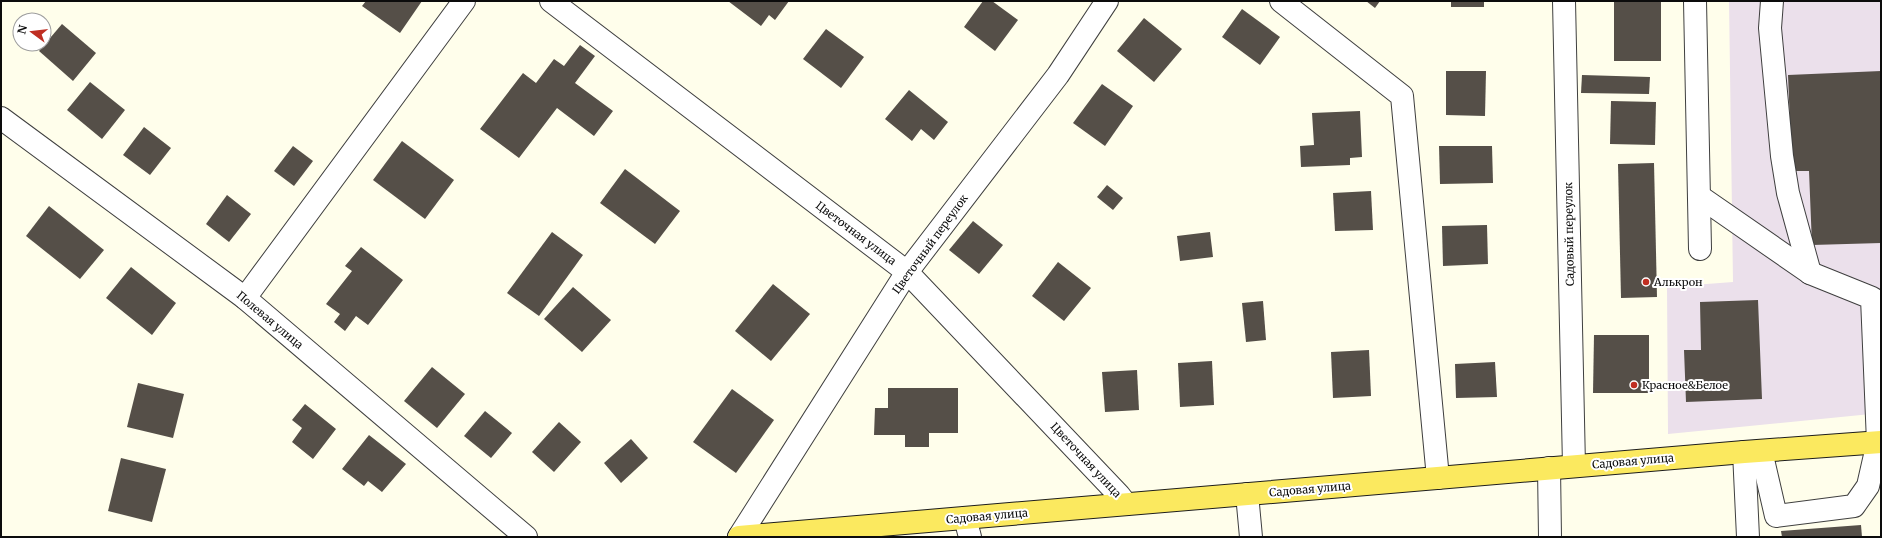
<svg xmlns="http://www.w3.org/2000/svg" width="1882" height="538" viewBox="0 0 1882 538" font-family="Merriweather,serif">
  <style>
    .industrial { fill: #ebe0eb }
    .building { fill: #554f48 }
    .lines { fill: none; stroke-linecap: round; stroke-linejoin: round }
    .minor-casing { stroke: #3f3f3f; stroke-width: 24 }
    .major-casing { stroke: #1d1d1d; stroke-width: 24 }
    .minor { stroke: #fff; stroke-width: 22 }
    .major { stroke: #fbe95f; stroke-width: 22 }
    .poi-dot { fill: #bf2e22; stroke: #fff; stroke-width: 1.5 }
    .labels { text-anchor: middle; stroke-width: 4; stroke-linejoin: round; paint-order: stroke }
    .street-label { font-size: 11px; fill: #0c0c0c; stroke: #fff }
    .poi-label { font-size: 11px; fill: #0c0c0c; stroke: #fff; text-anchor: start }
  </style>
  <rect width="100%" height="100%" fill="#fffeeb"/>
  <path class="industrial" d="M 1729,1 L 1881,1 L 1881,413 L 1668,434 L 1667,287 L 1733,282 Z"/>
  <g class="building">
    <path d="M 366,1 L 422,1 L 400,33 L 362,6 Z"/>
    <path d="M 728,1 L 789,1 L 775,20 L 769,15 L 761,26 Z"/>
    <path d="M 983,1 L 992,1 L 1018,20 L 995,51 L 964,27 Z"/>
    <path d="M 1366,1 L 1380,1 L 1375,8 Z"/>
    <rect x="1451" y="1" width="33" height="6"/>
    <rect x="1614" y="1" width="47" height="60"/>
    <path d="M 1242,9 L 1280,37 L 1260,65 L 1222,37 Z"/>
    <path d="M 1144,18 L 1182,49 L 1154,82 L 1117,51 Z"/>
    <path d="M 62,24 L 96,53 L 73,81 L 39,51 Z"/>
    <path d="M 826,29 L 864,57 L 841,88 L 803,59 Z"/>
    <path d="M 580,45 L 595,56 L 575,83 L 613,111 L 594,136 L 557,108 L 519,158 L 480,129 L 523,73 L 536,83 L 554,59 L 564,66 Z"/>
    <path d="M 1446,71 L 1486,71 L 1485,116 L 1446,115 Z"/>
    <path d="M 1881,71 L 1881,243 L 1812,245 L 1809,171 L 1792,171 L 1788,75 Z"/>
    <path d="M 1582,75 L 1650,77 L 1649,94 L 1581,93 Z"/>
    <path d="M 90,82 L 125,110 L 102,139 L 67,110 Z"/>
    <path d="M 1102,84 L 1133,106 L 1105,146 L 1073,123 Z"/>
    <path d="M 909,90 L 948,122 L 934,140 L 921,129 L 912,141 L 885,119 Z"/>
    <path d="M 1611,101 L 1656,102 L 1655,145 L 1610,144 Z"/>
    <path d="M 1360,111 L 1362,157 L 1350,158 L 1350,165 L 1301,167 L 1300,146 L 1314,145 L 1312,113 Z"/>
    <path d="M 144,127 L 171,148 L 150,175 L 123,155 Z"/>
    <path d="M 402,141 L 454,180 L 425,219 L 373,180 Z"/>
    <path d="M 293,146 L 313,161 L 294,186 L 274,171 Z"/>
    <path d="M 1439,146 L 1492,146 L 1493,183 L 1440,184 Z"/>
    <path d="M 1654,163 L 1657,297 L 1621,298 L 1618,164 Z"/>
    <path d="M 625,169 L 680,211 L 655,244 L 600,203 Z"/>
    <path d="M 1107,185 L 1123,198 L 1113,210 L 1097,197 Z"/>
    <path d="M 1371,191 L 1373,230 L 1335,231 L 1333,193 Z"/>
    <path d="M 227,195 L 251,214 L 229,242 L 206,224 Z"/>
    <path d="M 49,206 L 104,250 L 80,279 L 26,236 Z"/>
    <path d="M 973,221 L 1003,245 L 979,274 L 949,250 Z"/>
    <path d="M 1487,225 L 1488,264 L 1443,266 L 1442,226 Z"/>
    <path d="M 552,232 L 583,255 L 539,316 L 507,293 Z"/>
    <path d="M 1210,232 L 1213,257 L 1180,261 L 1177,236 Z"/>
    <path d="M 361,247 L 403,280 L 368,325 L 356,316 L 345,331 L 334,322 L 340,314 L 326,304 L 352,271 L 345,266 Z"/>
    <path d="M 1058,262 L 1091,288 L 1064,321 L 1032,296 Z"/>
    <path d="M 131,267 L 176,303 L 152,335 L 106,298 Z"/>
    <path d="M 773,284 L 810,314 L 771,361 L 735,331 Z"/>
    <path d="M 573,287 L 611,320 L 582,352 L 544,319 Z"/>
    <path d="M 1758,300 L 1762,399 L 1686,402 L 1684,350 L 1701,350 L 1700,302 Z"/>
    <path d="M 1263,301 L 1266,340 L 1246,342 L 1242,303 Z"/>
    <path d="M 1594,335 L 1649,335 L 1649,393 L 1593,393 Z"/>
    <path d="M 1369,350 L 1371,396 L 1333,398 L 1331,352 Z"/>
    <path d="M 1212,361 L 1214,405 L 1180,407 L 1178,363 Z"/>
    <path d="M 1495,362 L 1497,397 L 1456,398 L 1455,364 Z"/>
    <path d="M 432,367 L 465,394 L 437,428 L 404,401 Z"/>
    <path d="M 1137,370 L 1139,410 L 1105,412 L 1102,372 Z"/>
    <path d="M 138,383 L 184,394 L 173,438 L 127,427 Z"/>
    <path d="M 888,388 L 958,388 L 958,433 L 929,433 L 929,447 L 905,447 L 905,435 L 874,435 L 875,408 L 888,408 Z"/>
    <path d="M 732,389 L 774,420 L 736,473 L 693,442 Z"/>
    <path d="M 305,404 L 336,429 L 313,459 L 292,442 L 302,428 L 292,420 Z"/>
    <path d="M 485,411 L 512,433 L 491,458 L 464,436 Z"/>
    <path d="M 559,422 L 581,442 L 554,472 L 532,452 Z"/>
    <path d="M 369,435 L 406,464 L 382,492 L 368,481 L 364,486 L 342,469 Z"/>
    <path d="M 631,439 L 648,458 L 621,483 L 604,463 Z"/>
    <path d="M 121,458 L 166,469 L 152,522 L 108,511 Z"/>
    <path d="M 1861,525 L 1862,537 L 1782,537 L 1781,531 Z"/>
  </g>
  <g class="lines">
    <g class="minor-casing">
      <g id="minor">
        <path d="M 551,1 L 907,272 L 1119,495 L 1126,504"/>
        <path d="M 1281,1 L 1402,96 L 1438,478"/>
        <path d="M 1564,1 L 1574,466"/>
        <path d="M 1695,1 L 1700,249"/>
        <path d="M 1772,1 L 1770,28 L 1782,156 L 1788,193 L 1810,273"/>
        <path d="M 1,118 L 245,298 L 526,537"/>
        <path d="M 1699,196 L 1810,273 L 1872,298 L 1878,442 L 1868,486 L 1854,506 L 1776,516 L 1761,451"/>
        <path d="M 245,298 L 464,1"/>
        <path d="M 1744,452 L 1748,537"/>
        <path d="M 1549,468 L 1550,537"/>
        <path d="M 1247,494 L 1251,537"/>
        <path d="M 965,518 L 970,537"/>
        <path d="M 739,537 L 907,272 L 1058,75 L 1107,1"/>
      </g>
    </g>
    <g class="major-casing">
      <path id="major" d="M 739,537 L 1744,452 L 1881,442"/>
    </g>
    <use href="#minor" class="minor"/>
    <use href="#major" class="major"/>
  </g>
  <g class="poi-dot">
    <circle cx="1646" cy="282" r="4"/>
    <circle cx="1634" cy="385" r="4"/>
  </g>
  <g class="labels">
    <g class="street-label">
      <text transform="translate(856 233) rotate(37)" y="4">Цветочная улица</text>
      <text transform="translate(1569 234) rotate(-91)" y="4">Садовый переулок</text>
      <text transform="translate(930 244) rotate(-54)" y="4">Цветочный переулок</text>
      <text transform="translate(270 320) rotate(40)" y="4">Полевая улица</text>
      <text transform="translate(1086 460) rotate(47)" y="4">Цветочная улица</text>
      <text transform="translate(1633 461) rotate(-5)" y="4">Садовая улица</text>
      <text transform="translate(1310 489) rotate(-5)" y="4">Садовая улица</text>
      <text transform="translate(987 516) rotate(-5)" y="4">Садовая улица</text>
    </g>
    <g class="poi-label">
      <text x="1654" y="286">Алькрон</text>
      <text x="1642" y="389">Красное&amp;Белое</text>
    </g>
  </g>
  <rect width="1882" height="538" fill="none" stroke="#0c0c0c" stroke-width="4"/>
  <g transform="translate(32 32) rotate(285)"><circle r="19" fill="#ffffff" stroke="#9e9e9e"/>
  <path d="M0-3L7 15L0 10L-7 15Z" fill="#bf2e22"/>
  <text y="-6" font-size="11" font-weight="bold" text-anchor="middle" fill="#0c0c0c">N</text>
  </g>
</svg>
